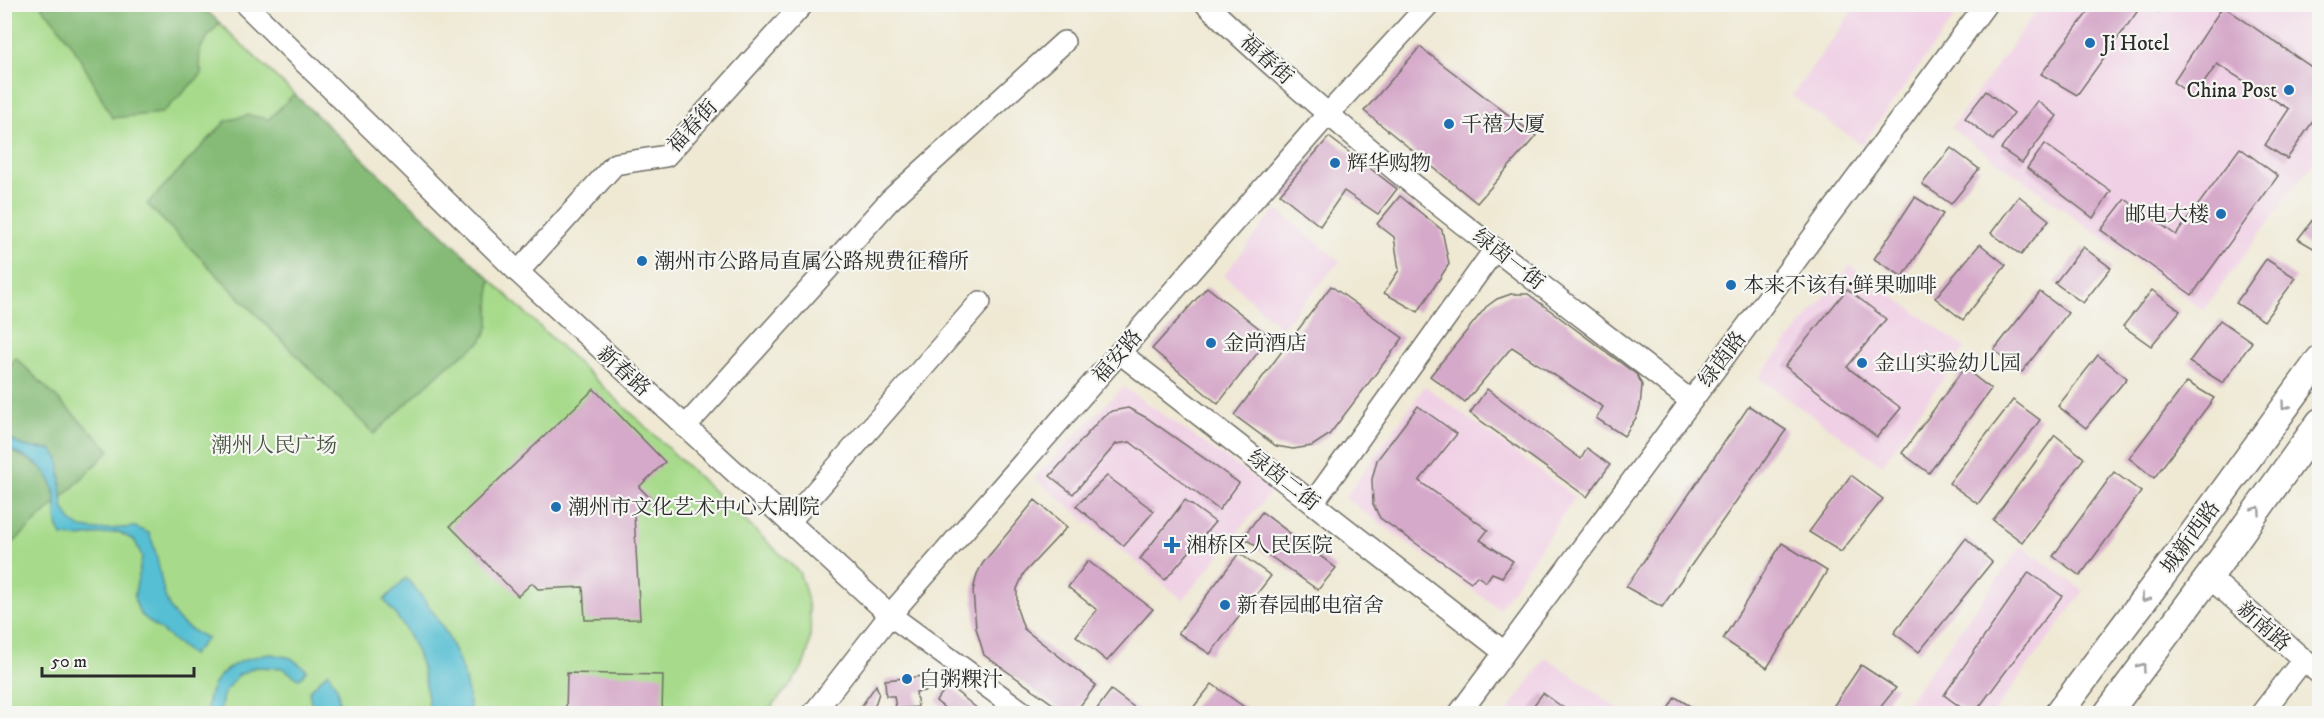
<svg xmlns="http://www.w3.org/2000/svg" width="2324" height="718" viewBox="0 0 2324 718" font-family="'IM FELL DW Pica','Noto Serif SC',serif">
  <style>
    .built { fill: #f0d0e5 }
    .green { fill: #a7db8b; stroke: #69835b; stroke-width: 1.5 }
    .forest { fill: #85bb77; stroke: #587351; stroke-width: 1.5 }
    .water { fill: #56bfd3; stroke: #40757f; stroke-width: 1.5 }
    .building { fill: #d5a9c9 }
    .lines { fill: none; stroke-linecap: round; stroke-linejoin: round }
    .minor-casing { stroke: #706e66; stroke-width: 24 }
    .major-casing { stroke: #706e66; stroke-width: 30 }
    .minor { stroke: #fff; stroke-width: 21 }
    .major { stroke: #fff; stroke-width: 27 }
    .oneway { stroke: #a0a0a0 }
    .poi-dot { fill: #1f6fb2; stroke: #f6f6f2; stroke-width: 2 }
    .labels { text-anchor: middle; stroke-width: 4.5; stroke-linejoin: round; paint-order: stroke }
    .poi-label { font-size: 21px; fill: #2b2b2b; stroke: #f6f6f2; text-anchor: start }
    .street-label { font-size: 21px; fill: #2b2b2b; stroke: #f6f6f2 }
    .park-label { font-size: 21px; fill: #4a5743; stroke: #f6f6f2 }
  </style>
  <rect width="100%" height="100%" fill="#f6f6f2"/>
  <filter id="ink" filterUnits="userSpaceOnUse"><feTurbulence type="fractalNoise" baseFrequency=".0167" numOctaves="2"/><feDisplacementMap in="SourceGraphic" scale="12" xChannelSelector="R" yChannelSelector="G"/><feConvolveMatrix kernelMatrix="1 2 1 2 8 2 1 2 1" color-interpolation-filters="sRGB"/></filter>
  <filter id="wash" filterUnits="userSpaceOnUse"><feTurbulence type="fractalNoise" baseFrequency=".008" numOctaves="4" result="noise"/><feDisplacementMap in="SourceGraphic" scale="24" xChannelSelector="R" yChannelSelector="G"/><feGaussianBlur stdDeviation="1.35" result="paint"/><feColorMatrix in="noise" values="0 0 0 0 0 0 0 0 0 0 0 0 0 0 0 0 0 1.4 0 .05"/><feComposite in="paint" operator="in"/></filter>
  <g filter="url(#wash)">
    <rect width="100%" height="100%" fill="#efe9d4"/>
    <g class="built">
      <path d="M 2312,4 L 2319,9 L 2319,155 L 2203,310 L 1951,128 L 2041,5 Z"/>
      <path d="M 1857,5 L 1963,5 L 1862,145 L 1792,96 Z"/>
      <path d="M 1276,209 L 1340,261 L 1281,328 L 1224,275 Z"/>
      <path d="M 1850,265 L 1965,348 L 1882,465 L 1758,378 Z"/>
      <path d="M 1425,386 L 1575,497 L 1499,609 L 1345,498 Z"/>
      <path d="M 1123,387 L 1272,490 L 1183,600 L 1034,478 Z"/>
      <path d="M 2021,546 L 2084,591 L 1993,713 L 1899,714 Z"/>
      <path d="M 1546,657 L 1624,713 L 1506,714 Z"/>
    </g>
    <path class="green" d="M 4,5 L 200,5 L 799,572 C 811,602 817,644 799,673 C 789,687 777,700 766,713 L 5,713 Z"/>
    <g class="forest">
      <path d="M 40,5 L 200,5 L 220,23 C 204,41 194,49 202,74 L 162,113 L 112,118 C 91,78 71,37 40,5 Z"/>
      <path d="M 294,94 L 490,279 L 489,326 L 481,342 L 446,367 L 374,434 L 147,204 L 226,121 L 248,115 L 269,119 Z"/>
      <path d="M 15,357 L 110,450 L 62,498 L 61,485 L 51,449 C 32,448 18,448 5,433 L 4,379 Z"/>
      <path d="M 4,447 C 37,465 50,462 56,503 L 13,543 L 5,534 Z"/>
    </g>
    <g class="water">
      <path d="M 4,433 C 18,448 31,448 51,449 L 59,459 L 63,507 L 71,521 L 81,528 L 97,530 L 135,527 L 149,533 C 169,579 151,615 207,638 L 192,655 L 140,614 L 134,598 L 142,557 L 135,541 L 119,532 L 78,537 L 62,536 C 55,523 56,518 56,503 C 53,466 34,462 5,447 Z"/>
      <path d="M 406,578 C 441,616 466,662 471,713 L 429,713 C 427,668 414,635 384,600 Z"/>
      <path d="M 271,654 L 291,658 L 307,670 L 299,679 L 283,668 L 255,667 L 237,676 L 223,695 L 220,713 L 207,713 C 207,674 236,658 271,654 Z"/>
      <path d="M 328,672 L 338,690 L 340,713 L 313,713 L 309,691 Z"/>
    </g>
    <g id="blocks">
      <g class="building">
        <path d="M 2094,4 L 2126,4 L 2137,12 L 2077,95 L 2041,74 Z"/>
        <path d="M 2145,4 L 2164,4 L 2159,12 Z"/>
        <path d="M 2223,6 L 2320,73 L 2320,111 L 2287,159 L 2265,145 L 2289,109 L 2217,64 L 2194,97 L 2173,82 Z"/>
        <path d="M 1420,47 L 1536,136 L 1477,203 L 1364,111 Z"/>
        <path d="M 1986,91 L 2014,113 L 1993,140 L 1965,118 Z"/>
        <path d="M 2037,101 L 2057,116 L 2022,163 L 2001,149 Z"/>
        <path d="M 1329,137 L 1397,189 L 1378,214 L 1344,191 L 1320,226 L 1280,194 Z"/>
        <path d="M 2045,144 L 2111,191 L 2093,218 L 2027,168 Z"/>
        <path d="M 1951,148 L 1979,169 L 1951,204 L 1922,184 Z"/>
        <path d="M 2240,148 L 2278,176 L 2192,295 L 2101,230 L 2125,199 L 2176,235 Z"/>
        <path d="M 1400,196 L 1442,230 L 1449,264 L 1418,312 L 1384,293 L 1399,270 L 1394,237 L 1377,224 Z"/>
        <path d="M 2019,196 L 2049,220 L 2021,255 L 1991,233 Z"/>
        <path d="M 1915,197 L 1943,214 L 1903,277 L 1874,259 Z"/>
        <path d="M 2320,210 L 2320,252 L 2298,239 Z"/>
        <path d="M 1980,244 L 2006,265 L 1963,320 L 1935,298 Z"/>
        <path d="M 2083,247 L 2111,268 L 2083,303 L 2055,283 Z"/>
        <path d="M 2266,259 L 2296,278 L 2264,321 L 2236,303 Z"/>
        <path d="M 1331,286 L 1403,338 L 1329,435 L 1312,446 L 1293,449 L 1276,446 L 1234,415 Z"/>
        <path d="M 1207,287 L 1270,337 L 1218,404 L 1152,349 Z"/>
        <path d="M 1847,289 L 1886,319 L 1847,367 L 1901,408 L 1877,437 L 1785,366 Z"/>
        <path d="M 2152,290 L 2180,311 L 2151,346 L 2123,326 Z"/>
        <path d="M 2040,292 L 2068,313 L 2022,372 L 1994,350 Z"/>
        <path d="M 1511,294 L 1528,294 L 1637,375 L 1642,385 L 1640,407 L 1636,418 L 1624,436 L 1596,418 L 1603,407 L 1512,347 L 1465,402 L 1430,376 L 1486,307 L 1497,299 Z"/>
        <path d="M 2220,320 L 2252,342 L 2223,383 L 2189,362 Z"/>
        <path d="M 2098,355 L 2127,378 L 2086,428 L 2058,406 Z"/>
        <path d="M 1964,368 L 1991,389 L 1929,473 L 1902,453 Z"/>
        <path d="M 2187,382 L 2214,398 L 2154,478 L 2129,458 Z"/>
        <path d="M 594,389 L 665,462 L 639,487 L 651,499 L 634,515 L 640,619 L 585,620 L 583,587 L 538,589 L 532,583 L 518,596 L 450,526 Z"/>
        <path d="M 1487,389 L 1581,459 L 1587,448 L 1610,465 L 1587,497 L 1470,413 Z"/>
        <path d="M 2013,400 L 2040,420 L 1978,504 L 1949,483 Z"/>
        <path d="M 1418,406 L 1457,434 L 1419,481 L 1488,530 L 1480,540 L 1513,561 L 1502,577 L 1492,573 L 1486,582 L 1477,576 L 1471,582 L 1380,518 L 1373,504 L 1372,479 L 1377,460 Z"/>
        <path d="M 1749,406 L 1786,430 L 1662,607 L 1626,587 Z"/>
        <path d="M 1128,408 L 1147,418 L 1239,483 L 1219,510 L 1130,442 L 1116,444 L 1073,494 L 1050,476 L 1103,416 L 1112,411 Z"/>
        <path d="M 2055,435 L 2084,458 L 2022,542 L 1993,520 Z"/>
        <path d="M 2114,472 L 2141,492 L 2080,576 L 2053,556 Z"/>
        <path d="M 1851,475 L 1883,499 L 1841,552 L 1809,532 Z"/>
        <path d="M 1107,476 L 1154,511 L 1124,546 L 1076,506 Z"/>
        <path d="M 1035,500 L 1067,527 L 1024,573 L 1017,589 L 1017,609 L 1024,629 L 1096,685 L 1074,714 L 1067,714 L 984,655 L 976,628 L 973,591 L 977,574 L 983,563 Z"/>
        <path d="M 1185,500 L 1215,522 L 1165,580 L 1140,559 Z"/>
        <path d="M 1262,512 L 1336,568 L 1318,590 L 1243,537 Z"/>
        <path d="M 1966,538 L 1992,562 L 1919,652 L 1894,633 Z"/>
        <path d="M 1782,543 L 1827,571 L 1767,668 L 1723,639 Z"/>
        <path d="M 1239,553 L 1271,576 L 1210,654 L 1178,633 Z"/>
        <path d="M 1088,561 L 1153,609 L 1107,661 L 1076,636 L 1097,610 L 1068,587 Z"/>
        <path d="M 2029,572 L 2062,596 L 1974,714 L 1970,714 L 1944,695 Z"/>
        <path d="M 1861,665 L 1896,688 L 1875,714 L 1828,714 Z"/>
        <path d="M 567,673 L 663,675 L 662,714 L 566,714 Z"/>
        <path d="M 924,676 L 925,691 L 916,692 L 918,707 L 896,709 L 894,696 L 886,696 L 885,680 Z"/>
        <path d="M 1212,684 L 1254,714 L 1188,714 Z"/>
        <path d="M 876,685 L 879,693 L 875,705 L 875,714 L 856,714 Z"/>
        <path d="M 948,685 L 984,714 L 952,714 L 936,701 Z"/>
        <path d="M 1111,690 L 1143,714 L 1093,714 Z"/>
        <path d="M 1543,693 L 1572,714 L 1527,714 Z"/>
        <path d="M 1675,697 L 1704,714 L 1665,714 Z"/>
      </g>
    </g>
  </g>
  <g filter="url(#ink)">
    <use href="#blocks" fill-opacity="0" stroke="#706e66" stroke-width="1.5"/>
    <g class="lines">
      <g class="minor-casing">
        <g id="minor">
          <path d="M 245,4 L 518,272 L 890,615 L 1025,714"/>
          <path d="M 1206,4 C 1357,149 1527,273 1691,401"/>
          <path d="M 518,272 L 615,164 L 666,156 L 803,4"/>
          <path d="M 1120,353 L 1504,652"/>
          <path d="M 685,427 L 890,200 L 1064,42"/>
          <path d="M 1313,503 L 1495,249"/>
          <path d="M 789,522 L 980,302"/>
          <path d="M 2209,577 L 2320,674"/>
          <path d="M 813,714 L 890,615 L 1328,114 L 1429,4"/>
          <path d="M 1459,714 L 1986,4"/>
          <path d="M 2261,714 L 2303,660"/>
        </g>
      </g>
      <g class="major-casing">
        <g id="major">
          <path d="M 2058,714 L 2179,553 L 2320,359"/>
          <path d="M 2107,714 L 2209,577 L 2320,422"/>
        </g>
      </g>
      <use href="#minor" class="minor"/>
      <use href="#major" class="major"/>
    </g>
    <defs><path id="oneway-chevron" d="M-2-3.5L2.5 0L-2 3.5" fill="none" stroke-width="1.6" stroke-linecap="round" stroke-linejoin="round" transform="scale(1.5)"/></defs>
    <g class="oneway">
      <use href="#oneway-chevron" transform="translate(2285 406) rotate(126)"/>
      <use href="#oneway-chevron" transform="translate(2257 510) rotate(-55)"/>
      <use href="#oneway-chevron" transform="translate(2145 598) rotate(127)"/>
      <use href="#oneway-chevron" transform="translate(2142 667) rotate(-53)"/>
    </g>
  </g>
  <g class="poi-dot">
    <circle cx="2090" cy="43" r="6"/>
    <circle cx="2289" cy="90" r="6"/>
    <circle cx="1449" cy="124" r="6"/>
    <circle cx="1335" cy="163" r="6"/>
    <circle cx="2221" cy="214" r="6"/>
    <circle cx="642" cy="261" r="6"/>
    <circle cx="1731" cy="285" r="6"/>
    <circle cx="1211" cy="343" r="6"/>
    <circle cx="1862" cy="363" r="6"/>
    <circle cx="556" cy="507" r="6"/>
    <path d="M1169 536h6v6h6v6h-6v6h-6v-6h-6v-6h6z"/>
    <circle cx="1225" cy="605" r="6"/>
    <circle cx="907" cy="679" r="6"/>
  </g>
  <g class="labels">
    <g class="poi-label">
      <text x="2102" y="50">Ji Hotel</text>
      <text x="2277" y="97" text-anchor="end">China Post</text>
      <text x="1461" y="131">千禧大厦</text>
      <text x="1347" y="170">辉华购物</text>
      <text x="2209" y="221" text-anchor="end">邮电大楼</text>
      <text x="654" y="268">潮州市公路局直属公路规费征稽所</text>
      <text x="1743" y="292">本来不该有·鲜果咖啡</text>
      <text x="1223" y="350">金尚酒店</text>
      <text x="1874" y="370">金山实验幼儿园</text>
      <text x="568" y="514">潮州市文化艺术中心大剧院</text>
      <text x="1186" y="552">湘桥区人民医院</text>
      <text x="1237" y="612">新春园邮电宿舍</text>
      <text x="919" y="686">白粥粿汁</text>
    </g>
    <g class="street-label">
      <text transform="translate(1267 59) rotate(42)" y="7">福春街</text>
      <text transform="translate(692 126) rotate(-47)" y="7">福春街</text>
      <text transform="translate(1509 259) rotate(38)" y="7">绿茵一街</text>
      <text transform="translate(1117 356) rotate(-49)" y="7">福安路</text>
      <text transform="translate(1722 359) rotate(-53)" y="7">绿茵路</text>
      <text transform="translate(624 371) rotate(42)" y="7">新春路</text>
      <text transform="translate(1284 480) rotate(38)" y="7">绿茵二街</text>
      <text transform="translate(2190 537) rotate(-54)" y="7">城新西路</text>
      <text transform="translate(2264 626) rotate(41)" y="7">新南路</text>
    </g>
    <g class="park-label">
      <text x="274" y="452">潮州人民广场</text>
    </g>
  </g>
  <rect width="2324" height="718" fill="none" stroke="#f6f6f2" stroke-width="24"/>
  <path d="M42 667v9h152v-9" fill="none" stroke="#2b2b2b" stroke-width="3"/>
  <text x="51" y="667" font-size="18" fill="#2b2b2b" stroke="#f6f6f2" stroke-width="4.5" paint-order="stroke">50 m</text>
</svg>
